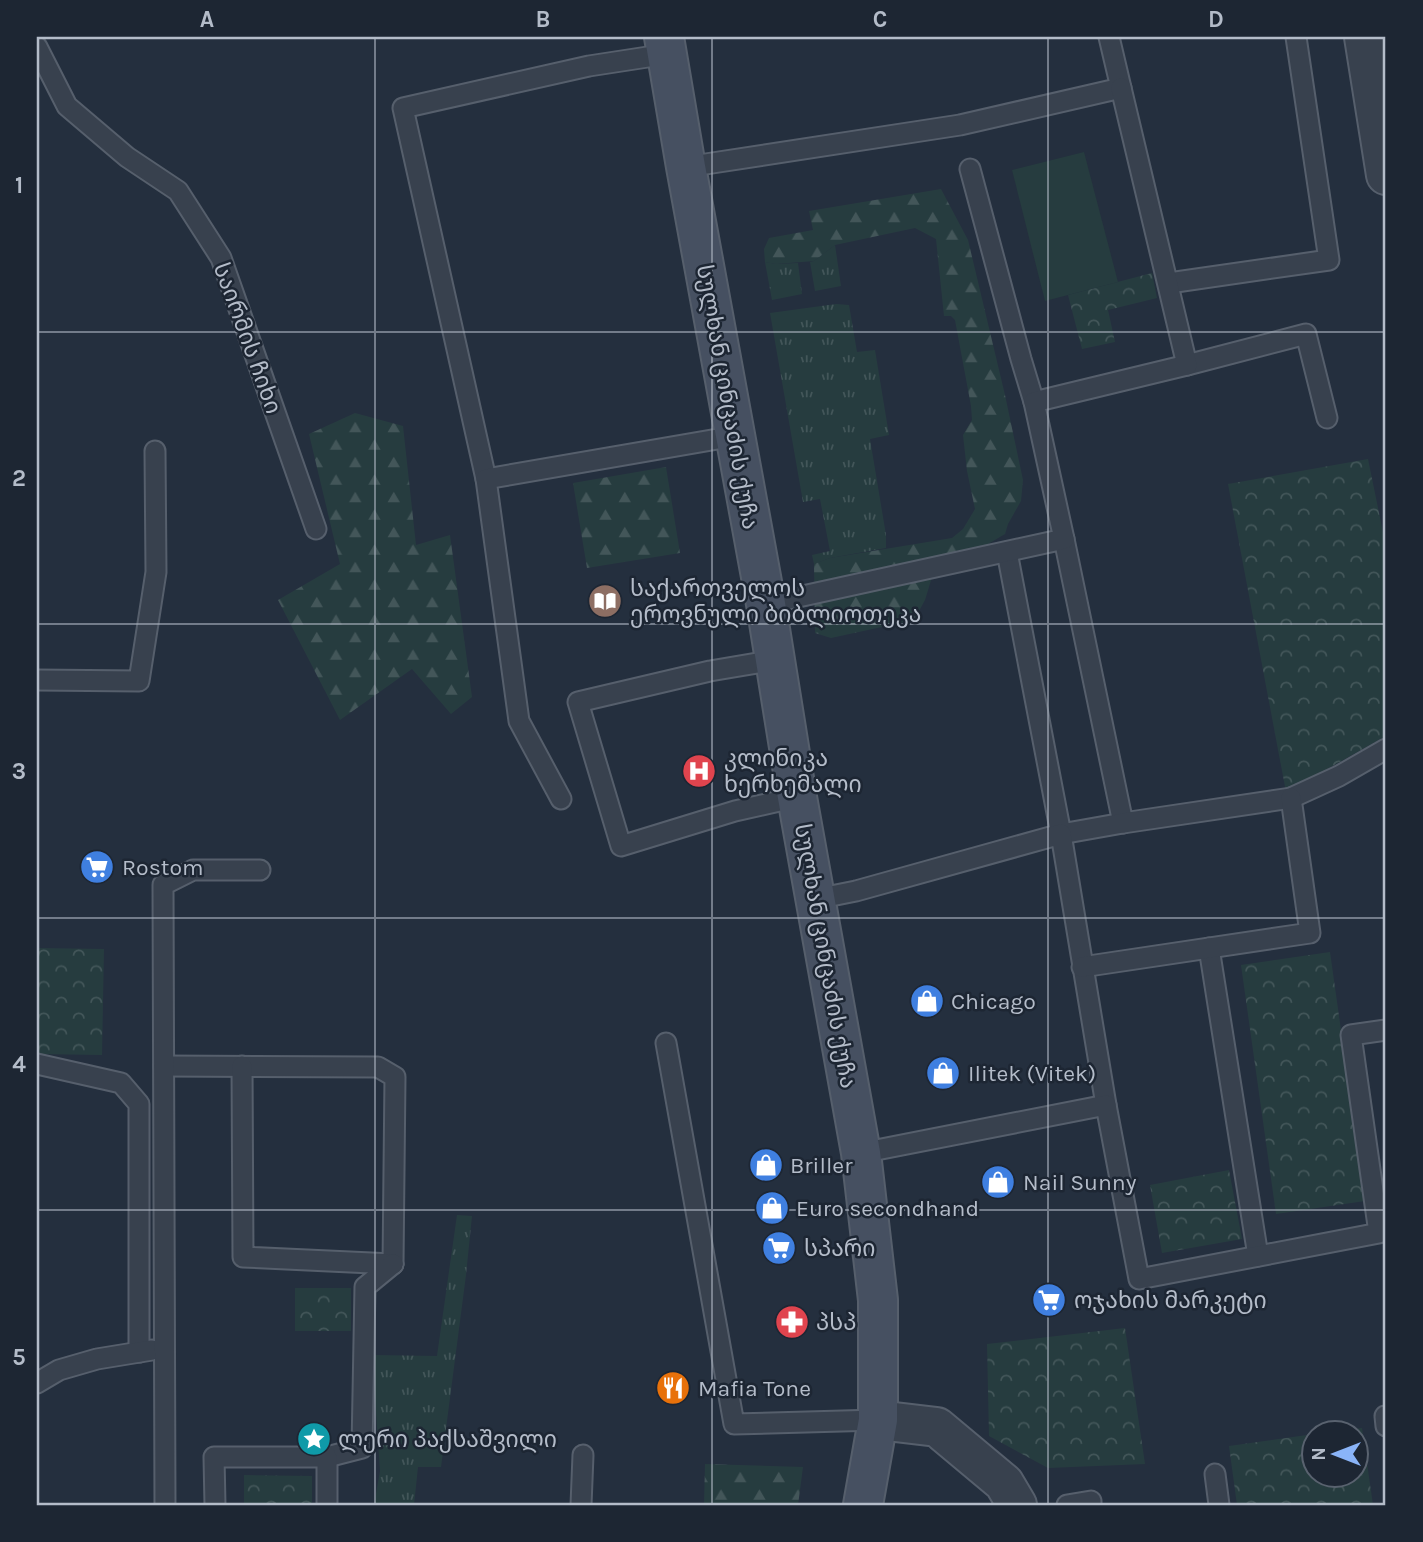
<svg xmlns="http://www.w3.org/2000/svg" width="1423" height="1542" viewBox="0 0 1423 1542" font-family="Karla,'Noto Sans Georgian',sans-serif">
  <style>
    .grass { fill: url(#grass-tufts) }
    .forest { fill: url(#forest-firs) }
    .park { fill: url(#park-crowns) }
    .garden { fill: #263c3f }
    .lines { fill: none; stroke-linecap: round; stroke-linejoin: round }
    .service-casing { stroke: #565f6c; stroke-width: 23 }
    .minor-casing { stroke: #565f6c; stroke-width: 42 }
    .tertiary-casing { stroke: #565f6c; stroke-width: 42 }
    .secondary-casing { stroke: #565f6c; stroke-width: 42 }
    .service { stroke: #38414e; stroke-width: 19 }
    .minor { stroke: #38414e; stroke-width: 38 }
    .tertiary { stroke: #38414e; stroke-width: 38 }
    .secondary { stroke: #465061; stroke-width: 38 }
    .grid { fill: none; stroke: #b4bcc9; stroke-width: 2; stroke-opacity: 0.55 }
    .labels { text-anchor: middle; stroke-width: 5; stroke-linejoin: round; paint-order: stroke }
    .street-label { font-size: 23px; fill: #b4bcc9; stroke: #1d2633 }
    .poi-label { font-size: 23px; fill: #b4bcc9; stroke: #1d2633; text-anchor: start }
    .neatline { fill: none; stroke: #b4bcc9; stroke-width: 2.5 }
    .grid-label { font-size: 23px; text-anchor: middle; font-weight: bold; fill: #b4bcc9 }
  </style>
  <defs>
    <pattern id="grass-tufts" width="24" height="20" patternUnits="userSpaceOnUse" patternTransform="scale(1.75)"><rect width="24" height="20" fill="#263c3f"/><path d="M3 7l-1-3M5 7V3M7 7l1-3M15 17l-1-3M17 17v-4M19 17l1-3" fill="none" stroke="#435659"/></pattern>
    <pattern id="forest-firs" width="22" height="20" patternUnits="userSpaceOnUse" patternTransform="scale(1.75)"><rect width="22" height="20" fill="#263c3f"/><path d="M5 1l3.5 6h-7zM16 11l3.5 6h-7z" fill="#435659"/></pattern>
    <pattern id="park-crowns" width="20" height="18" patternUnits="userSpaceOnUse" patternTransform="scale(1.75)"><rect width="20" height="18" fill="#263c3f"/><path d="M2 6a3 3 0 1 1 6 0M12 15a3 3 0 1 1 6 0" fill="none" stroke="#435659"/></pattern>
  </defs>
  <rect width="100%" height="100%" fill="#242f3e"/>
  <g class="grass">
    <path d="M 835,245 L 841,286 L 815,291 L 810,262 L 814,261 Z"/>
    <path d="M 765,262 L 776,264 L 798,263 L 802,294 L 772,300 Z"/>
    <path d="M 836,304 L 849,305 L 857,352 L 875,350 L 889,435 L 870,439 L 886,535 L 886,548 L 830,558 L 814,564 L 812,555 L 830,551 L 820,499 L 803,502 L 770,313 Z"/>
    <path d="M 457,1215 L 472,1216 L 466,1275 L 441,1467 L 418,1467 L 414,1505 L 374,1505 L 380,1471 L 372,1355 L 437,1356 Z"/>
  </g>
  <g class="forest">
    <path d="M 941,189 L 968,240 L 1005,395 L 1023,480 L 1021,501 L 1008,524 L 1005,534 L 932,577 L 925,600 L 914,620 L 831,638 L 815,633 L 814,564 L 830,558 L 952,538 L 963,529 L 975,509 L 967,471 L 963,435 L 972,420 L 971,406 L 955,320 L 951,316 L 944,316 L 936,239 L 915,228 L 835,245 L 814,261 L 776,264 L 765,262 L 764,249 L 769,238 L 813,230 L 809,211 Z"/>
    <path d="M 355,413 L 403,426 L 416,545 L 450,535 L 472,697 L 451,714 L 412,669 L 340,720 L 278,600 L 340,564 L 309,434 Z"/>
    <path d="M 666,467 L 680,553 L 587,568 L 573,483 Z"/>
    <path d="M 705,1464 L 803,1467 L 798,1505 L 704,1505 Z"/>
  </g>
  <g class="park">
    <path d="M 1152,273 L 1157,298 L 1108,310 L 1115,342 L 1082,349 L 1068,295 Z"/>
    <path d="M 1368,459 L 1386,547 L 1386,736 L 1286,792 L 1228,484 Z"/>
    <path d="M 37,948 L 104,949 L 102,1055 L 37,1054 Z"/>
    <path d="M 1330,952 L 1365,1201 L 1276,1214 L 1241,965 Z"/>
    <path d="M 1229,1170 L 1242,1239 L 1162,1253 L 1150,1185 Z"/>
    <rect x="295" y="1288" width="56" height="43"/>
    <path d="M 1125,1328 L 1145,1464 L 1048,1468 L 989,1436 L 987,1344 Z"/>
    <path d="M 1362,1428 L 1373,1505 L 1237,1505 L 1229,1446 L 1314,1434 L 1314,1476 L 1356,1476 L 1356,1434 L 1319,1433 Z"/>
    <path d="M 244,1475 L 312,1476 L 312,1505 L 244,1505 Z"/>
  </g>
  <path class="garden" d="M 1084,152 L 1118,282 L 1045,301 L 1012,170 Z"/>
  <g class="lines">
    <g class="service-casing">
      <g id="service">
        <path d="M 37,47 L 67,106 L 127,157 L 178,191 L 221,258 L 316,529"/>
        <path d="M 686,167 L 960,125 L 1121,88 L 1109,37"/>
        <path d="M 970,169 L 1021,359 L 1034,402"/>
        <path d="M 1169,283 L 1329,260 L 1296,37"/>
        <path d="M 1187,365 L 1306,334 L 1327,418"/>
        <path d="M 486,479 L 403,108 L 589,66 L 667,54"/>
        <path d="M 1064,539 L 1123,823"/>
        <path d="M 1007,552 L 1061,834 L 1123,823 L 1291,798 L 1339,776 L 1386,749"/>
        <path d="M 766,604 L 1064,539 L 1034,402 L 1187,365 L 1121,88"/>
        <path d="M 775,660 L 710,671 L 578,702 L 621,846 L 735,811 L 797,797"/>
        <path d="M 37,680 L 139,681 L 156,572 L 155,451"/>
        <path d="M 561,799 L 519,721 L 486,479 L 735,436"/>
        <path d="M 816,899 L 856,891 L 1061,834 L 1106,1105"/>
        <path d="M 1209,948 L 1258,1256"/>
        <path d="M 1082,967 L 1310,933 L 1291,798"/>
        <path d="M 666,1043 L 734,1424 L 878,1420"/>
        <path d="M 37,1064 L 121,1083 L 139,1104 L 139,1352"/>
        <path d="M 164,1066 L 378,1067 L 395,1077 L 393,1264"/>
        <path d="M 242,1066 L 243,1257 L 393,1264"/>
        <path d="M 861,1153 L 1106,1105 L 1139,1279 L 1379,1233 L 1351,1035 L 1386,1030"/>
        <path d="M 37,1383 L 59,1370 L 97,1359 L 152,1350"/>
        <path d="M 1385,1416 L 1386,1426"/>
        <path d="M 327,1457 L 362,1448 L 365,1287 L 393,1264"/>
        <path d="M 1215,1474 L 1219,1505"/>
        <path d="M 165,1505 L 163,885 L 193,870 L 260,870"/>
        <path d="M 215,1505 L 214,1457 L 327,1457 L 327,1505"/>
        <path d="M 581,1505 L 583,1455"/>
        <path d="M 1067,1505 L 1091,1501 L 1091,1505"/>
      </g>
    </g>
    <g class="minor-casing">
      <path id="minor" d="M 878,1420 L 937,1427 L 1004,1483 L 1017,1505"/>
    </g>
    <g class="tertiary-casing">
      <path id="tertiary" d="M 1364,37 L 1386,175"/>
    </g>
    <g class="secondary-casing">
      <path id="secondary" d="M 664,37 L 686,167 L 766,604 L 797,797 L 861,1153 L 878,1300 L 878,1420 L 863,1505"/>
    </g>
    <use href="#service" class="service"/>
    <use href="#minor" class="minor"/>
    <use href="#tertiary" class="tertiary"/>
    <use href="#secondary" class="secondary"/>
  </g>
  <path class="grid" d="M 375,37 L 375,1505M 712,37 L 712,1505M 1048,37 L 1048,1505M 37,332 L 1386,332M 37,624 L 1386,624M 37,918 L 1386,918M 37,1210 L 1386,1210"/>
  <defs>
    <g id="library-disc" transform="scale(1.75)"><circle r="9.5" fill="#8d6e63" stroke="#1d2633"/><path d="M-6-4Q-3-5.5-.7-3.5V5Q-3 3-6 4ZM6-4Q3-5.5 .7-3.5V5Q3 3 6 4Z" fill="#fff"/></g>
    <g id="hospital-disc" transform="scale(1.75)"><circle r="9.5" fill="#e0444e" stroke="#1d2633"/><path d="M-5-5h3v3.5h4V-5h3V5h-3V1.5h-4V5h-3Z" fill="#fff"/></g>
    <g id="supermarket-disc" transform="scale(1.75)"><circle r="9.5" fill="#3f7fe0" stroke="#1d2633"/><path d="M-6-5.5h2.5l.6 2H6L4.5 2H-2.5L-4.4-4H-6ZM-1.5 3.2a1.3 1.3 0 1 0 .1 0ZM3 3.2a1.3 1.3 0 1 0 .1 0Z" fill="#fff"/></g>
    <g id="shop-disc" transform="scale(1.75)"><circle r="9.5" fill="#3f7fe0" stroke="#1d2633"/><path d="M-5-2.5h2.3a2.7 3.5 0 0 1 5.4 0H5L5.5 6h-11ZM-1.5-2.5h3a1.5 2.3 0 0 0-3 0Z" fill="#fff"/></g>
    <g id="pharmacy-disc" transform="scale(1.75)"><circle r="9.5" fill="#e0444e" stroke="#1d2633"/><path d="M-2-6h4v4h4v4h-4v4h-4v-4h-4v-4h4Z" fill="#fff"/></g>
    <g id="restaurant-disc" transform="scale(1.75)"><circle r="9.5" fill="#e8710a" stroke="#1d2633"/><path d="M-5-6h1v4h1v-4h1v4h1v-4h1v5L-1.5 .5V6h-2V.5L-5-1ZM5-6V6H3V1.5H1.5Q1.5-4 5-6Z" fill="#fff"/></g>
    <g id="sight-disc" transform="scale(1.75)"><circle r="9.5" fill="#0f9aa8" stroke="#1d2633"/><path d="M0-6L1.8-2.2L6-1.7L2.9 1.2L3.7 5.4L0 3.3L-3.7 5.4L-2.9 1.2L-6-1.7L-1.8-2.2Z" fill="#fff"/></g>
  </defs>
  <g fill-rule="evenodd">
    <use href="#library-disc" x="605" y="601"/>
    <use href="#hospital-disc" x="699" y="771"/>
    <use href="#supermarket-disc" x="97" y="867"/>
    <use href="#shop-disc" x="927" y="1001"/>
    <use href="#shop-disc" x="943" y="1073"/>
    <use href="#shop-disc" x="766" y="1165"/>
    <use href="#shop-disc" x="998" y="1182"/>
    <use href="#shop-disc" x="772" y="1208"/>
    <use href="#supermarket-disc" x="779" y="1248"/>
    <use href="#supermarket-disc" x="1049" y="1300"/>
    <use href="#pharmacy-disc" x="792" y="1322"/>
    <use href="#restaurant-disc" x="673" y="1388"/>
    <use href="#sight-disc" x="314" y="1439"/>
  </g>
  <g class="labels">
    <g class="street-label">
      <text transform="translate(248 338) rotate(70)" y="8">საირმის ჩიხი</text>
      <text transform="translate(728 397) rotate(80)" y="8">სულხან ცინცაძის ქუჩა</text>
      <text transform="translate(826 956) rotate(80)" y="8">სულხან ცინცაძის ქუჩა</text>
    </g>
    <g class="poi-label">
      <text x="630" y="596">საქართველოს<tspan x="630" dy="26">ეროვნული ბიბლიოთეკა</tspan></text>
      <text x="724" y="766">კლინიკა<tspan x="724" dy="26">ხერხემალი</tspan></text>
      <text x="122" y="875">Rostom</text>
      <text x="951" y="1009">Chicago</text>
      <text x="968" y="1081">Ilitek (Vitek)</text>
      <text x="790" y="1173">Briller</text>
      <text x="1023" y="1190">Nail Sunny</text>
      <text x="796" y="1216">Euro secondhand</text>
      <text x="804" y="1256">სპარი</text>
      <text x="1074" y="1308">ოჯახის მარკეტი</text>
      <text x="816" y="1330">პსპ</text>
      <text x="698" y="1396">Mafia Tone</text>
      <text x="338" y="1447">ლერი პაქსაშვილი</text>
    </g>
  </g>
  <rect width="1423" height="1542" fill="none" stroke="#1d2633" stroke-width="77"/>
  <g transform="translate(1335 1454) rotate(270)"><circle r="33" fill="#1d2633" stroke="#59626f" stroke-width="2"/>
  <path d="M0-5L12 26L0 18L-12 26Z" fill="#8ab4f8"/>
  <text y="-10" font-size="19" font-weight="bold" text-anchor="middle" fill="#b4bcc9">N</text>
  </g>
  <rect x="38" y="38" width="1346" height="1466" class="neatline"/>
  <g class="grid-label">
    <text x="207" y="27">A</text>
    <text x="543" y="27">B</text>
    <text x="880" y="27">C</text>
    <text x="1216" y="27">D</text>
    <text x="19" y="193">1</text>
    <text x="19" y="486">2</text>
    <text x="19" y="779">3</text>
    <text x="19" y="1072">4</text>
    <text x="19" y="1365">5</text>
  </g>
</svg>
